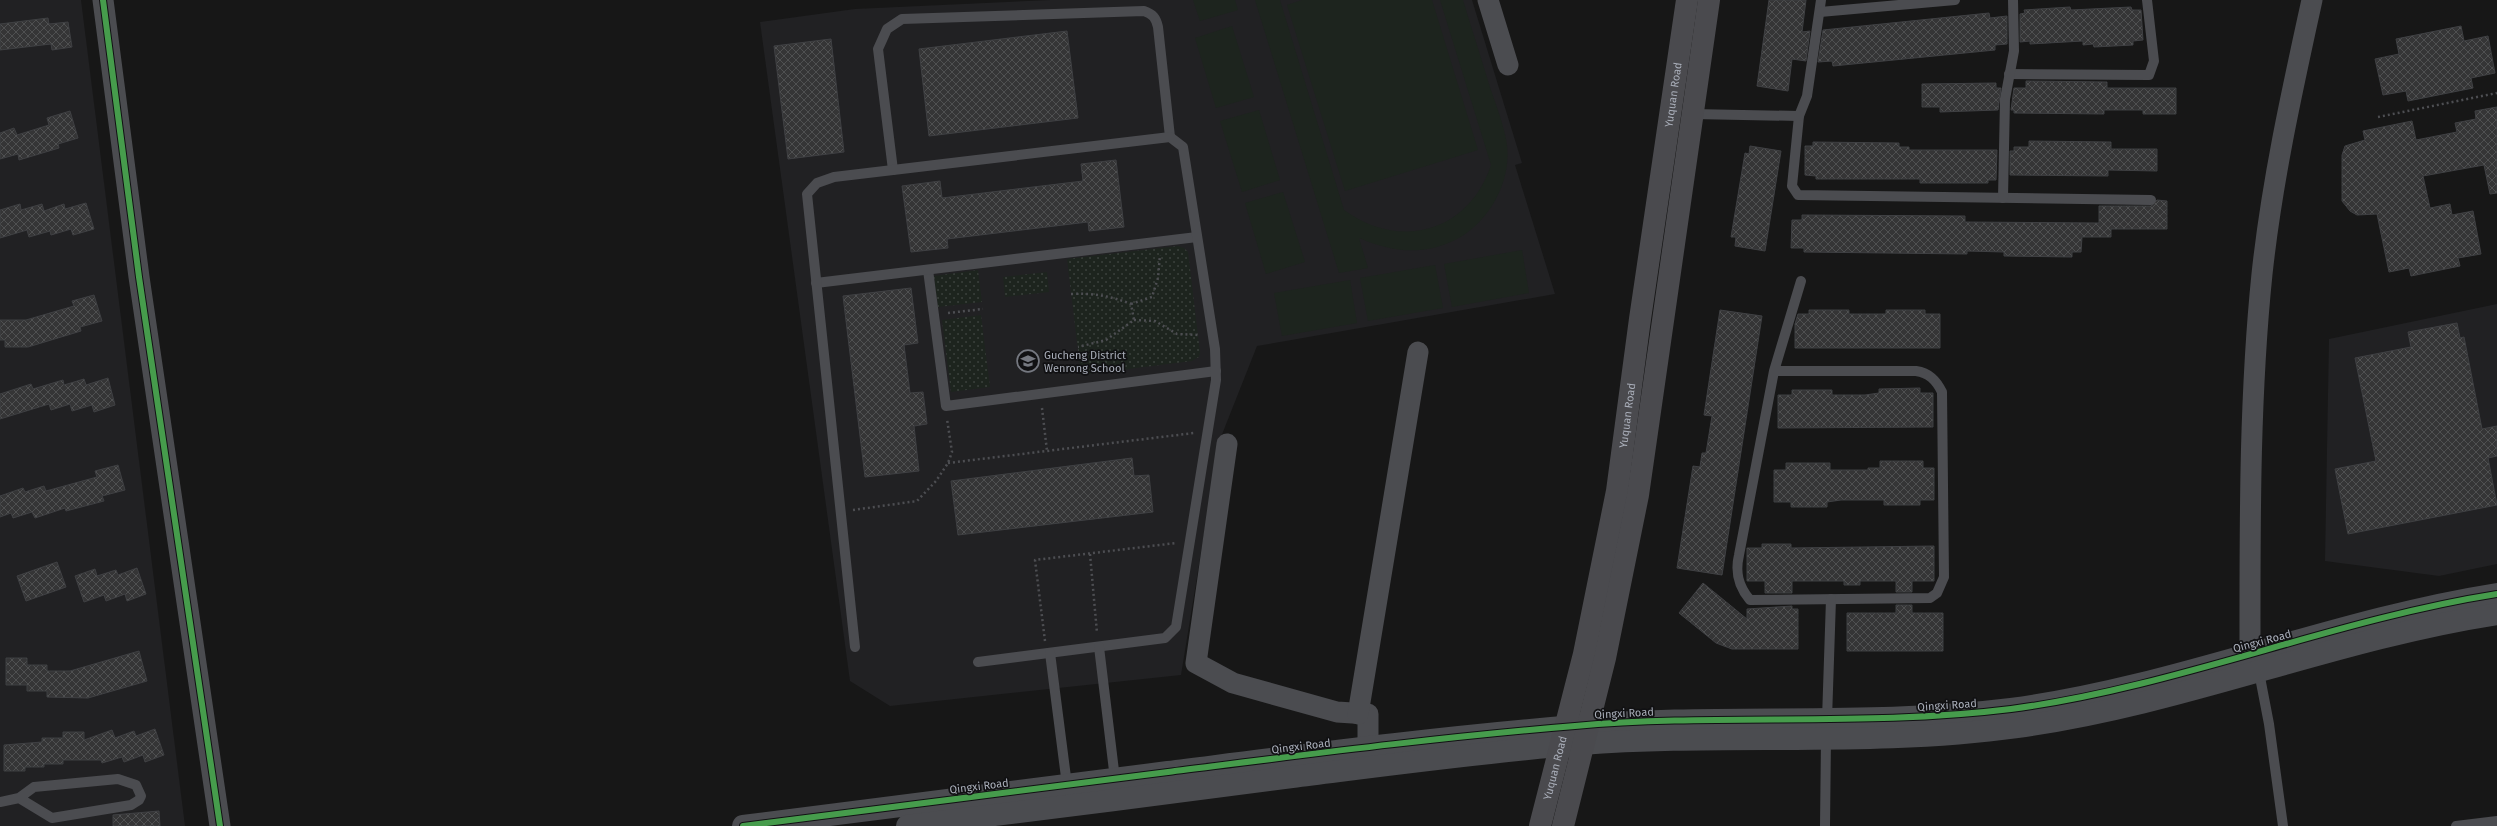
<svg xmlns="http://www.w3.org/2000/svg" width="2497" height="826" viewBox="0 0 2497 826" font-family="'Fira Sans',sans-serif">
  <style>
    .built { fill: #212123 }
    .grass { fill: url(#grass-dots) }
    .pitch { fill: #1d241e }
    .building { fill: url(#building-cross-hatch); stroke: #3f4043 }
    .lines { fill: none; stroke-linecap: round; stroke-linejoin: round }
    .path { stroke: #4d4e52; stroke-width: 2.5; stroke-dasharray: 2 3; stroke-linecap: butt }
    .service { stroke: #4b4c50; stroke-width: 10 }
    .minor { stroke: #4b4c50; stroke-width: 21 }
    .tertiary { stroke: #4b4c50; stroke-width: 22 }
    .secondary { stroke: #4a4a4e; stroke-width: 22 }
    .cycleway-casing { stroke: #111113; stroke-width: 8 }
    .cycleway { stroke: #469c4c; stroke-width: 6 }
    .labels { text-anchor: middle; stroke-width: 3.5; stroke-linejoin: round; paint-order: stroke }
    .street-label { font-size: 11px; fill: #a8adb8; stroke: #111113 }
    .poi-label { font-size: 11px; fill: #a8adb8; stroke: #111113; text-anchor: start }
  </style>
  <defs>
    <pattern id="grass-dots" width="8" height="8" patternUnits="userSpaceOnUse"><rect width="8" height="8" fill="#1d241e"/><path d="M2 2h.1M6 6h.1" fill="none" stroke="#3b413d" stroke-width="1.8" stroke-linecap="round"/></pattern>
    <pattern id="building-cross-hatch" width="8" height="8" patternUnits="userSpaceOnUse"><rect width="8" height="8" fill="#353536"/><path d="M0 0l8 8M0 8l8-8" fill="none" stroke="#4f5051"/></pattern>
  </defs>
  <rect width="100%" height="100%" fill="#171717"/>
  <g class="built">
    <path d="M 0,0 L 81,0 L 185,826 L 0,826 Z"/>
    <path d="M 1051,0 L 1472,0 L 1522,163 L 1515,165 L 1555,294 L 1257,346 L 1219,442 L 1181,675 L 890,706 L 850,681 L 760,22 L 855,9 Z"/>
    <path d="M 2497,304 L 2497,564 L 2439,576 L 2325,561 L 2329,339 Z"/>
  </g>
  <g class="grass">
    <path d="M 1178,246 L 1184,248 L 1188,252 L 1200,352 L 1199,357 L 1192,361 L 1081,375 L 1067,259 Z"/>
    <path d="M 978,270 L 982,302 L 938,307 L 934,276 Z"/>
    <path d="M 1047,272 L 1049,292 L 1005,297 L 1003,277 Z"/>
    <path d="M 981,315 L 990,387 L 951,392 L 942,320 Z"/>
  </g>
  <g class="pitch">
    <path d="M 1193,0 L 1235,0 L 1238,10 L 1200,21 Z"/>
    <path d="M 1255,0 L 1280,0 L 1344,210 C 1400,251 1469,232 1491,165 L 1440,0 L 1463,0 C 1471,27 1480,54 1488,81 C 1494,100 1502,119 1506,139 C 1514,178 1490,223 1455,240 C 1422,256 1392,252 1359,238 L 1368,268 L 1339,273 Z"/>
    <path d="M 1302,0 L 1432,0 L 1478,150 L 1345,191 L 1287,5 Z"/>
    <path d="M 1232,26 L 1254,97 L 1216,108 L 1195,38 Z"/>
    <path d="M 1259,110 L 1280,180 L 1242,192 L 1220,121 Z"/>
    <path d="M 1283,192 L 1305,262 L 1266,274 L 1245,203 Z"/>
    <path d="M 1522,250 L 1529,293 L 1452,307 L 1444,264 Z"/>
    <path d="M 1435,265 L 1443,308 L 1368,321 L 1360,278 Z"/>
    <path d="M 1350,280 L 1357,323 L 1282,336 L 1274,293 Z"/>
  </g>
  <g class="building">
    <path d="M 1769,0 L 1806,0 L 1802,32 L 1810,31 L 1806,61 L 1792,59 L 1788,91 L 1757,86 Z"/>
    <path d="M 2070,7 L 2071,10 L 2131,7 L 2132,10 L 2141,10 L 2143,40 L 2133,41 L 2133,45 L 2094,47 L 2093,44 L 2083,45 L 2083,41 L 2030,44 L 2030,41 L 2020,42 L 2020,14 L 2025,13 L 2024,10 Z"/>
    <path d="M 1989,13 L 1990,18 L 2007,16 L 2007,44 L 1995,45 L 1995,50 L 1833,66 L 1832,61 L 1818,62 L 1823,30 Z"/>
    <path d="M 48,18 L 49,24 L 68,22 L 72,47 L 52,50 L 51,44 L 0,50 L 0,24 Z"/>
    <path d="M 2461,26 L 2464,41 L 2488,36 L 2495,73 L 2471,78 L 2473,88 L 2408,101 L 2406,91 L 2383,95 L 2375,59 L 2399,54 L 2396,39 Z"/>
    <path d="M 1067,31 L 1078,118 L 929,136 L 919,49 Z"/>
    <path d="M 831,39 L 844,152 L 788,159 L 774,46 Z"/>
    <path d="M 2026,81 L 2107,82 L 2107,88 L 2176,88 L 2176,114 L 2143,114 L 2143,110 L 2104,110 L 2104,114 L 2014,113 L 2014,110 L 2011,110 L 2014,88 L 2026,88 Z"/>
    <path d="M 1996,83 L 1996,88 L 2001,88 L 1998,110 L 1940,112 L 1940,107 L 1922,107 L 1922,84 Z"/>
    <path d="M 2497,107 L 2497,193 L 2490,194 L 2484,165 L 2423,176 L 2430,208 L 2450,204 L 2452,215 L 2473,211 L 2481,254 L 2458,258 L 2460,266 L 2411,276 L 2409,268 L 2389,272 L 2377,214 L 2357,215 L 2350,211 L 2342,201 L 2342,155 L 2345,146 L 2365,140 L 2363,131 L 2412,121 L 2416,140 L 2457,132 L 2455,123 L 2476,119 L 2475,111 Z"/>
    <path d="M 70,111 L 78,138 L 58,144 L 59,148 L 19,160 L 18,154 L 0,159 L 0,133 L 14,128 L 17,135 L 49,125 L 47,118 Z"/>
    <path d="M 2029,141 L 2111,142 L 2111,149 L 2157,149 L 2157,171 L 2108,170 L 2108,176 L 2010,175 L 2010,151 L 2014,151 L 2014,147 L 2029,147 Z"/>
    <path d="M 1813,142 L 1899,143 L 1899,147 L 1909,147 L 1909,150 L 1997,150 L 1996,180 L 1988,180 L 1988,183 L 1920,183 L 1920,179 L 1816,179 L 1816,176 L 1805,175 L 1805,146 L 1813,146 Z"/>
    <path d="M 1750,146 L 1781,151 L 1765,251 L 1735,246 L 1736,237 L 1731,237 L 1745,153 L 1749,154 Z"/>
    <path d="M 1116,160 L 1124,227 L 1089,231 L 1088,222 L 947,239 L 948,248 L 911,252 L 902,186 L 940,181 L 942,198 L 1083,181 L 1081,164 Z"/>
    <path d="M 2157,200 L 2167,201 L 2167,229 L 2111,229 L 2111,237 L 2082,237 L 2081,252 L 2072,252 L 2072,257 L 2004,256 L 2004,252 L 1967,251 L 1967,254 L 1804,252 L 1804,248 L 1791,248 L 1792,220 L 1802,220 L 1802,215 L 1965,216 L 1965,222 L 2099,223 L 2099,206 L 2151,206 Z"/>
    <path d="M 86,203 L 94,229 L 73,235 L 71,229 L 51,235 L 50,231 L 29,237 L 27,230 L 0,238 L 0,210 L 20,204 L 21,210 L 42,204 L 44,211 L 64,204 L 65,209 Z"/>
    <path d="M 911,288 L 918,343 L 904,345 L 910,393 L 923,392 L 927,424 L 914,426 L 919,471 L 865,477 L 843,296 Z"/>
    <path d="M 94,295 L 102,321 L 80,327 L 81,331 L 28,347 L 5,347 L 5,340 L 0,340 L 0,320 L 26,320 L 74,306 L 72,301 Z"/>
    <path d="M 1720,310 L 1762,316 L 1722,575 L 1677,568 L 1693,466 L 1700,467 L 1702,453 L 1706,453 L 1712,416 L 1704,415 Z"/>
    <path d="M 1809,310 L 1849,310 L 1849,314 L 1886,314 L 1886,310 L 1925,310 L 1925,314 L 1940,314 L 1940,348 L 1795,348 L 1795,324 L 1798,314 L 1809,314 Z"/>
    <path d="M 2457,323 L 2460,338 L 2464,337 L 2482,429 L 2497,426 L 2497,456 L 2488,458 L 2497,505 L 2348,534 L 2335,469 L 2376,461 L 2355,358 L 2411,347 L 2408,332 Z"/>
    <path d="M 108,378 L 115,405 L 94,412 L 92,405 L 72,411 L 70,404 L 51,410 L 49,404 L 0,419 L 0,394 L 31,384 L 33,389 L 63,380 L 64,385 L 84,379 L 86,385 Z"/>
    <path d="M 1920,388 L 1920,393 L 1933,393 L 1933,427 L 1778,428 L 1778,395 L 1792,395 L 1792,390 L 1832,390 L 1832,395 L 1865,395 L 1879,393 L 1879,389 Z"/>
    <path d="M 1132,458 L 1134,476 L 1149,475 L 1153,512 L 958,535 L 951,481 Z"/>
    <path d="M 1880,461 L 1923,461 L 1923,468 L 1934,468 L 1934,500 L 1920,500 L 1920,505 L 1884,505 L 1884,500 L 1841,500 L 1827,502 L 1827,507 L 1791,507 L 1791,502 L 1774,502 L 1774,470 L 1786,470 L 1786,463 L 1830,463 L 1830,470 L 1868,470 L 1868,468 L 1880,468 Z"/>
    <path d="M 118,465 L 125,490 L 102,496 L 104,501 L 66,511 L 65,508 L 35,518 L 32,512 L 13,518 L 11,513 L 0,517 L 0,496 L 23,488 L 25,492 L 44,486 L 46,491 L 97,477 L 95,471 Z"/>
    <path d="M 1762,544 L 1791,544 L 1791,548 L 1934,546 L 1934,581 L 1912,581 L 1912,592 L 1896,592 L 1896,581 L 1860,581 L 1860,585 L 1844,585 L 1844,581 L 1792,581 L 1792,593 L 1765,593 L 1765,581 L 1747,581 L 1747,548 L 1762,548 Z"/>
    <path d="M 57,562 L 66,587 L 26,601 L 17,576 Z"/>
    <path d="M 137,568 L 146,594 L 127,601 L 125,594 L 106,601 L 104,595 L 84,602 L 75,576 L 95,569 L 97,576 L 116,570 L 118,575 Z"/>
    <path d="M 1703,583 L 1747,619 L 1747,609 L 1792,606 L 1792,609 L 1798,609 L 1798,649 L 1732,649 L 1716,643 L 1679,613 Z"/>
    <path d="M 1896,605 L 1912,605 L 1912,613 L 1943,613 L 1943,651 L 1847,651 L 1847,613 L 1896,613 Z"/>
    <path d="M 139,651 L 147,681 L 88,698 L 47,697 L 47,691 L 27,691 L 27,685 L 6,685 L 6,658 L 27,658 L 27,665 L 47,665 L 47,671 L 70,671 Z"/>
    <path d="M 155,729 L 164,755 L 145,762 L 143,755 L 124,762 L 122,757 L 102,763 L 101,760 L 63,760 L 63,764 L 44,764 L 44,767 L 25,767 L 25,771 L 4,771 L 4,745 L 42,742 L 42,738 L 63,738 L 63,732 L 84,732 L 84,740 L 112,730 L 115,738 L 134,731 L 136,736 Z"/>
    <path d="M 159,811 L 160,826 L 113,826 L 113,815 Z"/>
  </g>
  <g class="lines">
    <g class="path">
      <path d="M 2378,117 L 2497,93"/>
      <path d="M 1071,294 C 1093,293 1111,296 1131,304 L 1134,320 L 1106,340 L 1078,347"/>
      <path d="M 1131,304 L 1152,297 L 1158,278 L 1160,255"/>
      <path d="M 948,313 L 983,309"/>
      <path d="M 1134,320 L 1155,321 L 1177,334 L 1200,335"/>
      <path d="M 1042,408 L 1047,451"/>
      <path d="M 948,463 L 1194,433"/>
      <path d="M 853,510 L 917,501 L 936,481 L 948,463 L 952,452 L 947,419"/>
      <path d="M 1090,554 L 1097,633"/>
      <path d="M 1045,641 L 1035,560 L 1176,543"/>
    </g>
    <g class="service">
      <path d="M 1821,0 L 1807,96 L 1799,116 L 1792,186 L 1798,195 L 2151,200"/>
      <path d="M 1820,12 L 1955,0"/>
      <path d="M 2009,74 L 2149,75 L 2154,61 L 2147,0"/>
      <path d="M 1693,114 L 1799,116"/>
      <path d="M 893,170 L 878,49 L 887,29 L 902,19 L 1144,11 C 1153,14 1156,18 1158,27 L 1170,137"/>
      <path d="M 2003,198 L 2005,99 L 2014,51 L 2013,0"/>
      <path d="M 928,270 L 946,406 L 1216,371"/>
      <path d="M 816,283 L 1197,237"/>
      <path d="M 1774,371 L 1916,371 C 1929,373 1936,380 1942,392 L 1944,577 L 1937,593 L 1930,598 L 1750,600 C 1738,586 1735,572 1739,555 L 1774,371 L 1801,281"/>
      <path d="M 855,647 L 807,194 L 817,183 L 834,177 L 1170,137 L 1183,147 L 1215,349 L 1216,380 L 1176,627 L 1165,638 L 978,662"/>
      <path d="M 1099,647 L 1115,779"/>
      <path d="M 1050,653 L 1067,785"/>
      <path d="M 2259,672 L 2269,724 L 2283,826"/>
      <path d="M 1827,719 L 1831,599"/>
      <path d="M 0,802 L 19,798 L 34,787 L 118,779 L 136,785 L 141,796 L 139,800 L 131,805 L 52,818 L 19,798"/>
      <path d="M 1825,826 L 1826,738"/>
      <path d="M 2456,826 L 2497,821"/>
    </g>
    <g class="minor">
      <path d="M 103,0 L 139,277 L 220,826"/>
      <path d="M 1488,0 L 1508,65"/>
      <path d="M 1227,444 L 1196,663 L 1233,683 L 1337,712 L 1368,714 L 1368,748"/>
      <path d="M 2250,655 C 2250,528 2249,401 2262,274 C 2272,181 2292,91 2312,0"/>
      <path d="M 1358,714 L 1418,352"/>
    </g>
    <g class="tertiary">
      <path d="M 743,826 C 885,808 1026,790 1168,772 C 1303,755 1439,737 1575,726 C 1720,713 1867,727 2011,709 C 2177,687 2332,620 2497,594"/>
      <path d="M 907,826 C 1035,810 1164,794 1292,777 C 1388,765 1484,752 1581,744 C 1726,733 1873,747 2017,727 C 2181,705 2334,639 2497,614"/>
    </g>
    <g class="secondary">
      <path id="s1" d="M 1540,826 L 1584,654 L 1617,491 L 1640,319 L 1687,0"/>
      <path d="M 1563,826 L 1605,658 L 1638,495 L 1709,0"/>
    </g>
    <g class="cycleway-casing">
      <g id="cycleway">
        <path d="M 103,0 L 139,277 L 220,826"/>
        <path d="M 743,826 C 885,808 1026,790 1168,772 C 1303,755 1439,737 1575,726 C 1720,713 1867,727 2011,709 C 2177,687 2332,620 2497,594"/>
      </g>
    </g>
    <use href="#cycleway" class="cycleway"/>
  </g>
  <defs>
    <g id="school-ring" transform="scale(1.15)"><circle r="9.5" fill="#111113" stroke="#757880" stroke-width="1.5"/><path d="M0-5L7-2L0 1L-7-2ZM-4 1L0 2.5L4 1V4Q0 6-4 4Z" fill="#757880"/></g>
  </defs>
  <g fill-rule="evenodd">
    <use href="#school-ring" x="1028" y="361"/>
  </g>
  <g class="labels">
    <g class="street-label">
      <text dy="4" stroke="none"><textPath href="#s1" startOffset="744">Yuquan Road</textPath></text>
      <text dy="4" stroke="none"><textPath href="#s1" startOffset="420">Yuquan Road</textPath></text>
      <text transform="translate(2262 641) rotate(-15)" y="4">Qingxi Road</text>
      <text transform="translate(1947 705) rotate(-4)" y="4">Qingxi Road</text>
      <text transform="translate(1624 713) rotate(-3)" y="4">Qingxi Road</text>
      <text transform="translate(1301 746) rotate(-7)" y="4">Qingxi Road</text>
      <text dy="4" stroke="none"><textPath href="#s1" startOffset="60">Yuquan Road</textPath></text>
      <text transform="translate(979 786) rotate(-7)" y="4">Qingxi Road</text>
    </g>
    <g class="poi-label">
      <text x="1044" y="359">Gucheng District<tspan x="1044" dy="13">Wenrong School</tspan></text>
    </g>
  </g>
</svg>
